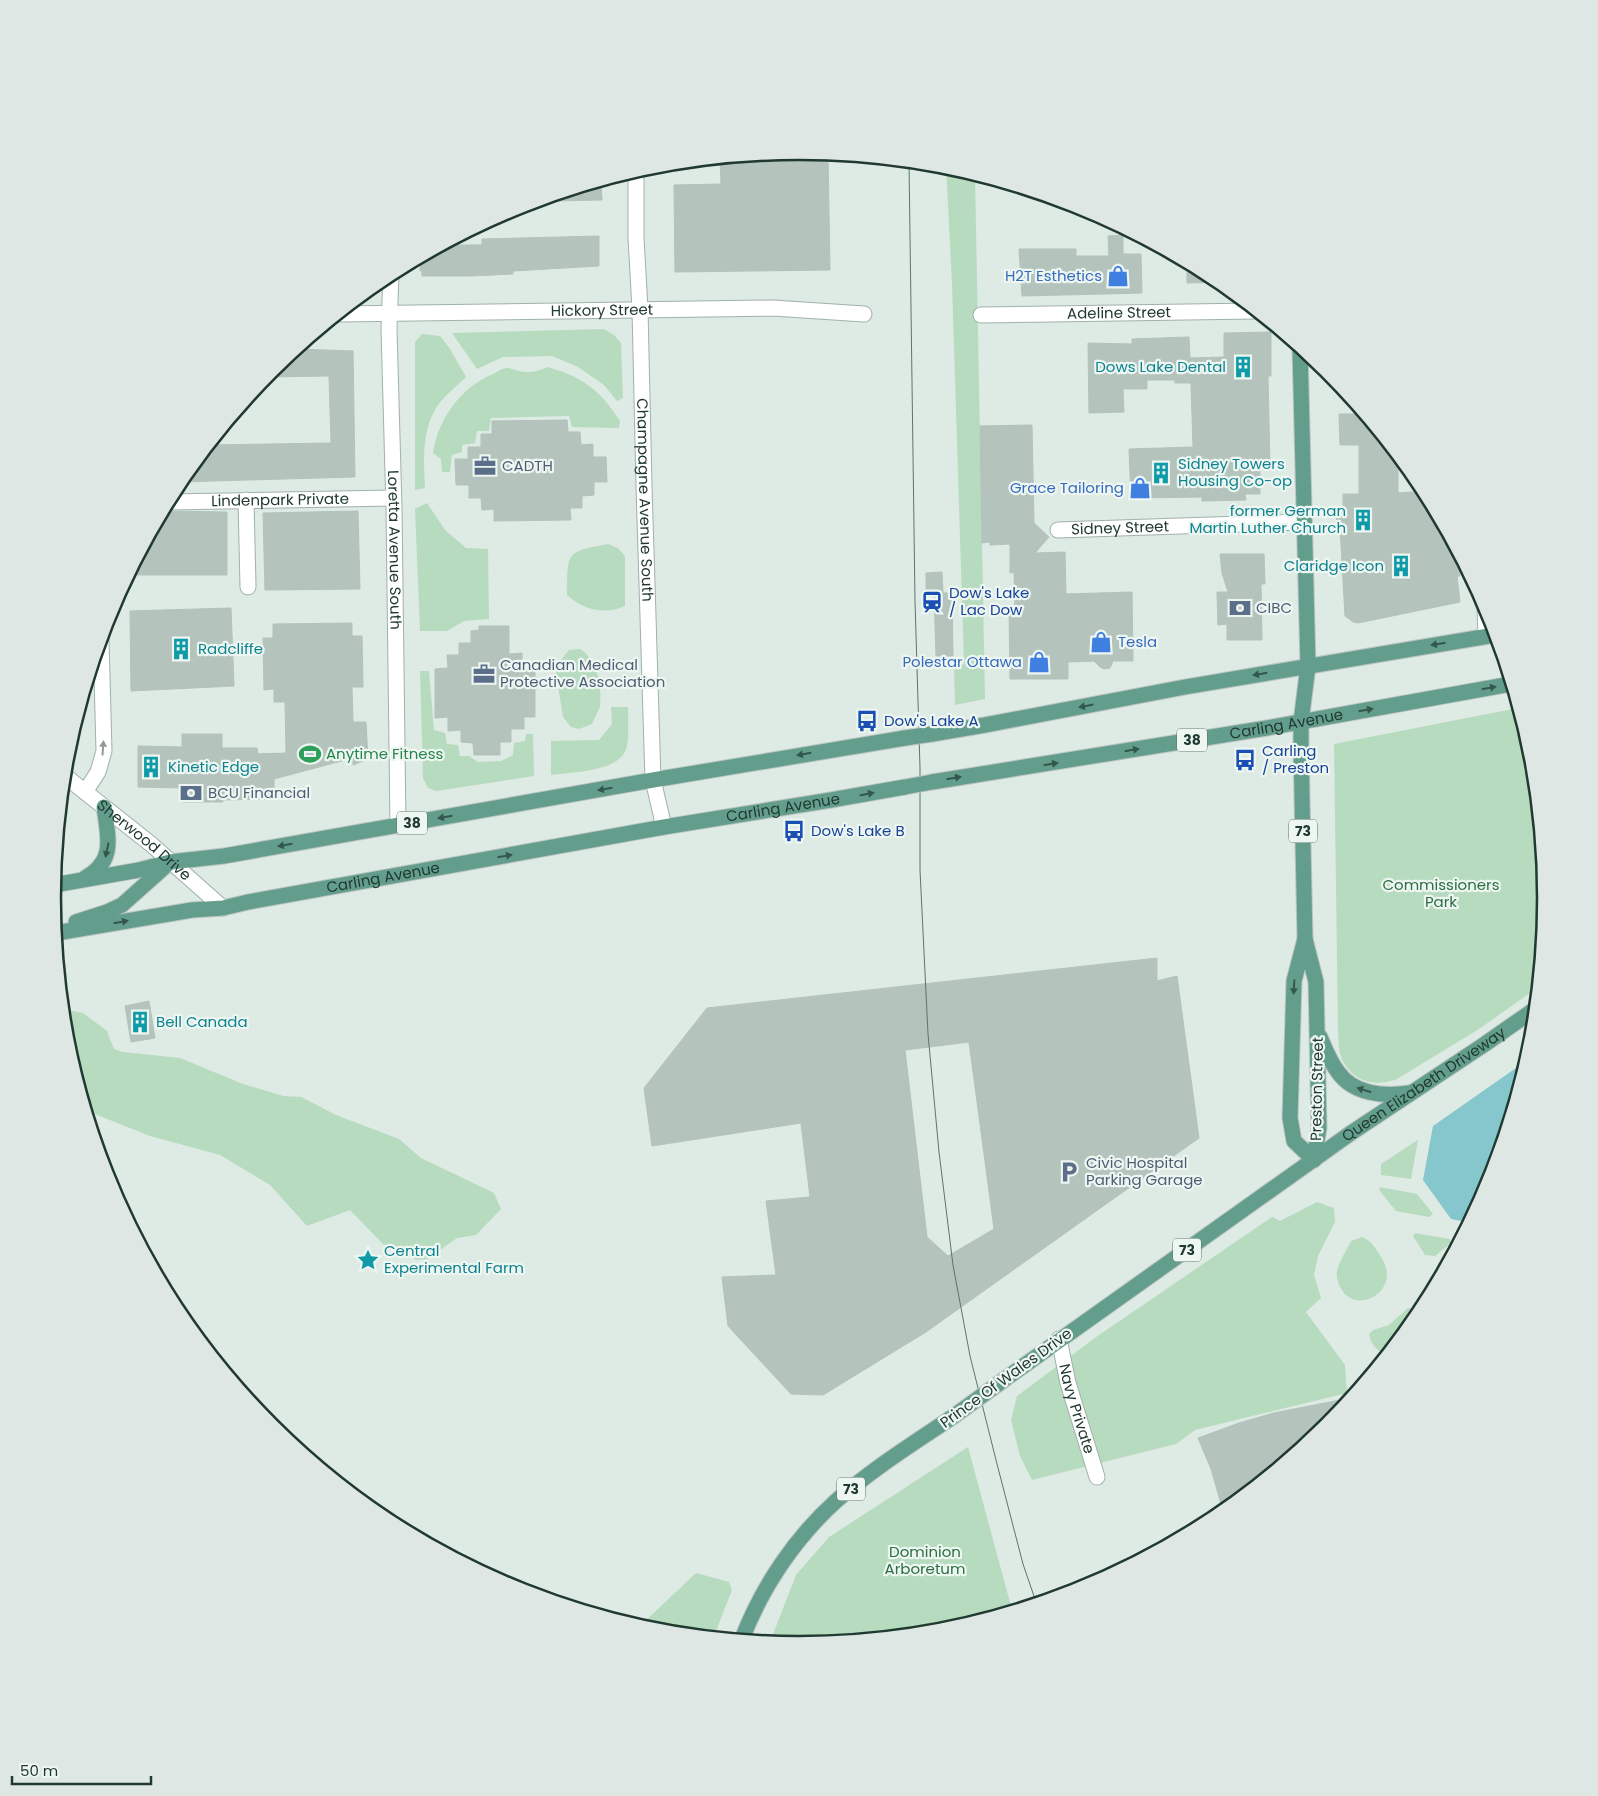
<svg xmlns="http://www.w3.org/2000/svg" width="1598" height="1796" viewBox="0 0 1598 1796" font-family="Poppins,sans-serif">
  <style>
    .green { fill: #b7dbbf }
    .water { fill: #86c7ce }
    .building { fill: #b4c4bd; stroke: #b1c3bb; fill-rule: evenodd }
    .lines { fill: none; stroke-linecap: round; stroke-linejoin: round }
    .minor-casing { stroke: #a1b1ab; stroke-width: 17 }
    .major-casing { stroke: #bcc4c1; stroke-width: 17 }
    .minor { stroke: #fff; stroke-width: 15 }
    .major { stroke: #639e8c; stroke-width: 15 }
    .tram { stroke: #5a756c; stroke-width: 1 }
    .major-bridge-casing { stroke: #bcc4c1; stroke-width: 17; stroke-linecap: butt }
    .major-bridge { stroke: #639e8c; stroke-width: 15 }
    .oneway { fill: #34574c }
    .oneway2 { fill: #909c98 }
    .labels { text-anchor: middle; stroke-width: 4.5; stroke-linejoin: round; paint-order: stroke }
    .shield { fill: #eef6f2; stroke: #5e726b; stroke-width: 1 }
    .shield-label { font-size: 14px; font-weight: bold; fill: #203931 }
    .shop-label { font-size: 15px; fill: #366cbe; stroke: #eef6f2; text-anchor: end }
    .street-label { font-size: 15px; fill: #203931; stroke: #eef6f2 }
    .culture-label { font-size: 15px; fill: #0d838f; stroke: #eef6f2; text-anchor: start }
    .service-label { font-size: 15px; fill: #4e5e75; stroke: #eef6f2; text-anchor: start }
    .transit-label { font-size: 15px; fill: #164399; stroke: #eef6f2; text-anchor: start }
    .leisure-label { font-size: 15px; fill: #27864d; stroke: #eef6f2; text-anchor: start }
    .park-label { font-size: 15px; fill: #2b6f42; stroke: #eef6f2 }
    .rim { fill: none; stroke: #203931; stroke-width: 2.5 }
  </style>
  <rect width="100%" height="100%" fill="#deeae4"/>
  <g class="green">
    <path d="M 946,166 L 975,175 L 985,699 L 955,705 L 954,668 L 964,664 L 952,283 Z"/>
    <path d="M 604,329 L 614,335 L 621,343 L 623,398 L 617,401 L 604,385 L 578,367 L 552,356 L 503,357 L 477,369 L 452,333 Z"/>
    <path d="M 422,334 L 440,336 L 450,349 L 466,377 C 457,386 445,395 438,405 C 421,430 424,459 425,488 L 415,490 L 415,342 Z"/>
    <path d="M 547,367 C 582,376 601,391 620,421 L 619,428 L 572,427 L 569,416 L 491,418 L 489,431 L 477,431 L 475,443 L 462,445 L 462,452 L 452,455 L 450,472 L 442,472 L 441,459 L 433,453 C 438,419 461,387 493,374 C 497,372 502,368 507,368 C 510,368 515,370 518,371 C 530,373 537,372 547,367 Z"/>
    <path d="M 427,503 L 445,530 L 466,548 L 488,549 L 489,619 L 464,621 L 447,631 L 420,631 L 415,509 Z"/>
    <path d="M 608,544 L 618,548 L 625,556 L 625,606 C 605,615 583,610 567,595 C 568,552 565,552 608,544 Z"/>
    <path d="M 580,649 C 598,660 602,686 600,706 C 599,711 594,718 592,724 L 579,729 L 571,727 L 563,717 L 556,673 L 560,661 L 569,650 Z"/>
    <path d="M 420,671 L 429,671 L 434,730 L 445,733 L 447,744 L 458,745 L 460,756 L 469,756 L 478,762 L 501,761 L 513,755 L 514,743 L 525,741 L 526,734 L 533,734 L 534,776 L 436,791 L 428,788 L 423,778 Z"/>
    <path d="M 611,707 L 628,707 C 628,719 629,734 627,746 C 622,772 573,772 551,775 L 551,741 L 599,740 L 612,724 Z"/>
    <path d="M 1518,708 L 1531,753 L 1545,898 L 1537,988 L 1479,1029 L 1397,1079 C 1377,1086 1357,1084 1344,1063 C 1338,1054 1339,1042 1338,1032 L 1334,744 Z"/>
    <path d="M 63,1009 L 83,1013 L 107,1031 L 114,1049 L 123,1052 L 180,1058 L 243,1084 L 283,1096 L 301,1097 L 336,1115 L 399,1139 L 421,1158 L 494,1193 L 501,1209 L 476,1235 L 457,1238 L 427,1259 L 417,1260 L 383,1244 L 350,1210 L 307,1226 L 270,1185 L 220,1155 L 150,1136 L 87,1111 L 67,1043 Z"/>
    <path d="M 1418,1140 L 1411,1179 L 1381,1175 L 1381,1164 Z"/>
    <path d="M 1380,1187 L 1417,1194 L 1433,1214 L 1429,1217 L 1396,1211 L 1379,1190 Z"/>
    <path d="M 1317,1202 L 1334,1208 L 1335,1222 L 1318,1256 L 1314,1275 L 1321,1298 L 1306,1312 L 1345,1365 L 1347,1393 L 1195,1430 L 1176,1444 L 1032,1480 L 1020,1456 L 1011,1420 L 1017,1396 L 1099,1335 L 1272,1217 L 1280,1221 Z"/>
    <path d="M 1415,1233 L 1450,1239 L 1451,1243 L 1435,1256 L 1425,1255 L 1413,1236 Z"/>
    <path d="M 1362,1237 C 1372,1241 1376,1249 1382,1259 C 1402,1290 1356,1318 1340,1287 C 1338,1282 1336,1277 1337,1272 C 1338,1262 1347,1250 1351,1241 Z"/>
    <path d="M 1408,1308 L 1421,1311 L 1385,1355 C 1376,1349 1371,1345 1369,1334 L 1373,1330 L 1389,1325 Z"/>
    <path d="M 968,1447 L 1012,1610 L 944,1630 L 799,1644 L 770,1642 L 796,1575 L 829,1537 Z"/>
    <path d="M 696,1573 L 729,1582 L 732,1590 L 714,1636 L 653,1630 L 640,1626 Z"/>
  </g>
  <path class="water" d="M 1526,1061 L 1489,1184 L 1473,1213 L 1461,1221 L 1451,1219 L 1423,1180 L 1433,1126 Z"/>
  <g class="building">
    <path d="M 799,152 L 828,154 L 830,270 L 675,272 L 674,185 L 721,184 L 720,159 Z"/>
    <path d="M 601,182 L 602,200 L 553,201 L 553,196 Z"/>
    <path d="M 1123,235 L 1123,254 L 1141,254 L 1142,293 L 1022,296 L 1019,249 L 1076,249 L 1076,256 L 1109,256 L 1108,236 Z"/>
    <path d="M 599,236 L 599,266 L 513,271 L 513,274 L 471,276 L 422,276 L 422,271 L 420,271 L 420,258 L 445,245 L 482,245 L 482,239 Z"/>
    <path d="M 1187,263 L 1214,277 L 1220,282 L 1187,283 Z"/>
    <path d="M 1271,332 L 1271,376 L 1268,376 L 1270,467 L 1260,468 L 1260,494 L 1245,494 L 1246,500 L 1202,501 L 1202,497 L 1131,498 L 1129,449 L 1193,447 L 1191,383 L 1175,383 L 1175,380 L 1147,380 L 1147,389 L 1123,389 L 1124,412 L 1089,413 L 1088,343 L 1132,344 L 1132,339 L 1189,337 L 1190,358 L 1224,357 L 1224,333 Z"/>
    <path d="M 296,349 L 353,351 L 355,477 L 179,482 L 210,445 L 331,443 L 329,376 L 265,377 L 271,370 Z"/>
    <path d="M 1339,414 L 1363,414 L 1398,456 L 1398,493 L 1424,491 L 1459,557 L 1460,576 L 1457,576 L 1460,602 L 1358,623 L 1353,622 L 1345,616 L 1340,527 L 1337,527 L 1336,507 L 1343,507 L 1343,494 L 1359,494 L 1359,445 L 1340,445 Z"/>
    <path d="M 567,420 L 568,432 L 580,432 L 581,445 L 593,444 L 593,457 L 606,457 L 607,482 L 594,482 L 594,495 L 582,496 L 582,508 L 570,508 L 571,520 L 494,521 L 494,509 L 482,510 L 481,498 L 469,498 L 469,485 L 456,485 L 455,459 L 468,459 L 468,447 L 481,447 L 481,434 L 492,434 L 492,421 Z"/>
    <path d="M 1032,425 L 1034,523 L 1049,537 L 1035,553 L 1065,552 L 1066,594 L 1132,592 L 1133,661 L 1113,661 L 1110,668 L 1104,669 L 1100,667 L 1094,661 L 1068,662 L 1068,679 L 1010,679 L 1009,608 L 1015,608 L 1014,572 L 1010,573 L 1010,544 L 990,545 L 990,542 L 982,543 L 980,426 Z"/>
    <path d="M 163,511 L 227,512 L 227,575 L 129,575 Z"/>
    <path d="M 358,511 L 360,589 L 265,590 L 263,513 Z"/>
    <path d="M 1220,554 L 1264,554 L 1265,584 L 1261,584 L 1262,640 L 1227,640 L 1227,624 L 1218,625 L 1217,592 L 1228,592 L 1222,573 Z"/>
    <path d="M 942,572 L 943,593 L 926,593 L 926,573 Z"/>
    <path d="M 934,593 L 952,593 L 953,656 L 936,656 Z"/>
    <path d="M 231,608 L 234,686 L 131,691 L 130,611 Z"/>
    <path d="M 352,623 L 352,636 L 362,636 L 363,687 L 352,687 L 353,722 L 366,722 L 368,759 L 353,765 L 353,758 L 274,779 L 274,799 L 223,800 L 223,802 L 182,802 L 182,788 L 138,787 L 138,746 L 182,747 L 182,734 L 222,734 L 222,748 L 257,748 L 258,754 L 286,753 L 285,702 L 274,702 L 274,689 L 264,690 L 263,638 L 273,638 L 273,624 Z"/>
    <path d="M 479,626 L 509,626 L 509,654 L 522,653 L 522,667 L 535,667 L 535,717 L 524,717 L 524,729 L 511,729 L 511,742 L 500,742 L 500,755 L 474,755 L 473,743 L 461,742 L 461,730 L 448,731 L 448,717 L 435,718 L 435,669 L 448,668 L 447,655 L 459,655 L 459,643 L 471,643 L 471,631 L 479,630 Z"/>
    <path d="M 1157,958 L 1157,981 L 1177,976 L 1199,1138 L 926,1332 L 823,1395 L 791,1394 L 728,1326 L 722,1277 L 776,1275 L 766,1201 L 810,1197 L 801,1123 L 652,1146 L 644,1088 L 707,1008 ZM 969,1042 L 994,1229 L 948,1256 L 927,1237 L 905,1050 Z"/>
    <path d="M 149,1001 L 155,1038 L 131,1042 L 125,1006 Z"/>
    <path d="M 1350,1398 L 1327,1426 L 1223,1511 L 1211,1469 L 1198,1438 L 1239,1423 L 1274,1413 Z"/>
  </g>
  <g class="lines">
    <g class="minor-casing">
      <g id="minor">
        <path id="s1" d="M 636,171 L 636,238 L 640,309 L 644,486 L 653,780 L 664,827"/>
        <path id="s2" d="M 391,274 L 389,329 L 394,509 L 398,826"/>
        <path id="s3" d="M 340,314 L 773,308 L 864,314"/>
        <path id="s4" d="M 981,315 L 1255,311"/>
        <path d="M 246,500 L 248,587"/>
        <path id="s5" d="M 168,502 L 393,498"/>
        <path id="s6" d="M 1058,530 L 1304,522"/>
        <path d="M 1485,606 L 1486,636"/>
        <path id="s7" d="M 65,776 L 152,845 L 223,908"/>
        <path d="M 85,792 L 98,772 L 104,751 L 101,639"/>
        <path id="s8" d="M 1059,1339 L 1068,1383 L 1097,1477"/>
      </g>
    </g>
    <g class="major-casing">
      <g id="major">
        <path d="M 1300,349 L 1308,666 L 1301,722 L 1301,749 L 1305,939 L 1316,982 L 1319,1128 L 1314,1160"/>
        <path d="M 932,734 L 985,725 L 1185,687 L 1495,635"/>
        <path id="s9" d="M 932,782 L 1267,728 L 1511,684"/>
        <path d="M 85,878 C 116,861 108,837 104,807"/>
        <path d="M 54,885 L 139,870 L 170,862 L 224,856 L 653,780 L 905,738"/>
        <path d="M 76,922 L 107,912 L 122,905 L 169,863"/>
        <path id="s10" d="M 56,933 L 192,910 L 223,908 L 248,902 L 664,827 L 831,800 L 905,787"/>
        <path d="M 1305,939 L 1294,981 L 1290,1118 L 1294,1141 L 1314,1160"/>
        <path d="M 1320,1037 C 1325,1049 1330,1062 1338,1072 C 1353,1094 1384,1097 1409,1093"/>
        <path id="s11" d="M 1005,1379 L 1351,1133 L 1485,1044 L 1535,1009"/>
        <path d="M 742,1639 C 762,1587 795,1538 836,1501 C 872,1469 914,1443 954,1416"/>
      </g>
    </g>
    <use href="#minor" class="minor"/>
    <use href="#major" class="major"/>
    <path class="tram" d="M 909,162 L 915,601 L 920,768 L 920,870 L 928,1034 L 939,1152 L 953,1265 L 970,1356 L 997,1464 L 1023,1564 L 1036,1602"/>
    <g class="major-bridge-casing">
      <g id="major-bridge">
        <path d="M 905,738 L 932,734"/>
        <path d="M 905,787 L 932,782"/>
        <path d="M 954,1416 L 1005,1379"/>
      </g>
    </g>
    <use href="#major-bridge" class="major-bridge"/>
  </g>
  <defs><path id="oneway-solid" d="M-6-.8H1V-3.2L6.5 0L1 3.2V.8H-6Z" transform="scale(1.25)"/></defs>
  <g class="oneway">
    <use href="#oneway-solid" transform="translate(1438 644) rotate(171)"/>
    <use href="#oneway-solid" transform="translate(1260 674) rotate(171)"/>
    <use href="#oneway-solid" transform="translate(1489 688) rotate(-10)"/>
    <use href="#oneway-solid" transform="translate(1086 706) rotate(169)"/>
    <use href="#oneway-solid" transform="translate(1366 710) rotate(-10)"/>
    <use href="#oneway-solid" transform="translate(1132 750) rotate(-9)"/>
    <use href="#oneway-solid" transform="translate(804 754) rotate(170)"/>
    <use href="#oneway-solid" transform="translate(1051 764) rotate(-9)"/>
    <use href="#oneway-solid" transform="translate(954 778) rotate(-10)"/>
    <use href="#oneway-solid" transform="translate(605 789) rotate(170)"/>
    <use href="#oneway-solid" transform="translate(867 794) rotate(-11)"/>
    <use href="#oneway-solid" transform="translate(445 817) rotate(170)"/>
    <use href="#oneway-solid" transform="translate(285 845) rotate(170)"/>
    <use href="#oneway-solid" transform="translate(107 850) rotate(102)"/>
    <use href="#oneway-solid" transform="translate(505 856) rotate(-10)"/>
    <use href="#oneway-solid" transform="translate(121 922) rotate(-10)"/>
    <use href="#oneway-solid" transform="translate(1294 987) rotate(93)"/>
    <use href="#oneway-solid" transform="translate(1364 1090) rotate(-163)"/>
  </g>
  <use class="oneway2" href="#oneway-solid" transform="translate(103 748) rotate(-86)"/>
  <defs>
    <g id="shop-bare" transform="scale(1.725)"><path d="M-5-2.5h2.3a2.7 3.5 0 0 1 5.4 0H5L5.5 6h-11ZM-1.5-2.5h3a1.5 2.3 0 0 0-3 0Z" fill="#3f7fe0" stroke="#eef6f2" stroke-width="2.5" paint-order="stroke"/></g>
    <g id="building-bare" transform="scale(1.725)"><path d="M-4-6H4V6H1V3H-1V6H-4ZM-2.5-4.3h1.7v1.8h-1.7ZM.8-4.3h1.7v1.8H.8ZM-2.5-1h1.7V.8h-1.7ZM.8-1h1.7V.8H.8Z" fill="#0f9aa8" stroke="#eef6f2" stroke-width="2.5" paint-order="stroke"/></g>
    <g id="office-bare" transform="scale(1.725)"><path d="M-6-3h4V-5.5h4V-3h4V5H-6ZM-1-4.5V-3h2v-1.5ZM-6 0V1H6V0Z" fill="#5c6f8a" stroke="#eef6f2" stroke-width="2.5" paint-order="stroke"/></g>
    <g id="station-bare" transform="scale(1.725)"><path d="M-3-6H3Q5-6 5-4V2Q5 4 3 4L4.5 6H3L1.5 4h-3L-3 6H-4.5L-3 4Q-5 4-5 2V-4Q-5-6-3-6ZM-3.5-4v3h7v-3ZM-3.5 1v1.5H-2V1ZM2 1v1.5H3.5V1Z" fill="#1a4fb4" stroke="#eef6f2" stroke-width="2.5" paint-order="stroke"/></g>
    <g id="bank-bare" transform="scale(1.725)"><path d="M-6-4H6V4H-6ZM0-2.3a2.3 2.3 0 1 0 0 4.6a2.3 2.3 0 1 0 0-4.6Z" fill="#5c6f8a" stroke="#eef6f2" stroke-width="2.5" paint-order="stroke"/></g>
    <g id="bus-bare" transform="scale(1.725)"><path d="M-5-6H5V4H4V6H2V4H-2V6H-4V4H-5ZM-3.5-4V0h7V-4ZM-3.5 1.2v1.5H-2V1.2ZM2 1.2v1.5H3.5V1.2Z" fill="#1a4fb4" stroke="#eef6f2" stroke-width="2.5" paint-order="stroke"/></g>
    <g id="stadium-bare" transform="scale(1.725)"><path d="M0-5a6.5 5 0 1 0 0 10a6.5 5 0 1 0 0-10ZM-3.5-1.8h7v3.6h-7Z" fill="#2e9e5b" stroke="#eef6f2" stroke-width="2.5" paint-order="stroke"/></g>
    <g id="parking-bare" transform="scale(1.725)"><path d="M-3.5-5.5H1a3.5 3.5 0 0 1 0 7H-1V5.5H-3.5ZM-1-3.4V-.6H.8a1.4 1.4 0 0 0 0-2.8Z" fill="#5c6f8a" stroke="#eef6f2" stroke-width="2.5" paint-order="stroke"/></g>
    <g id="sight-bare" transform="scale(1.725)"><path d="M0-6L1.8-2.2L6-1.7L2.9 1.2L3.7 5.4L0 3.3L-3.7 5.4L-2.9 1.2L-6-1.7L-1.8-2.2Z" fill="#0f9aa8" stroke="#eef6f2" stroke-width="2.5" paint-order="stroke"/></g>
  </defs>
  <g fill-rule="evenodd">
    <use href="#shop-bare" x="1118" y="276"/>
    <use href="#building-bare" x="1243" y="367"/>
    <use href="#office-bare" x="485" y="466"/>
    <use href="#building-bare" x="1161" y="473"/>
    <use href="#shop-bare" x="1140" y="488"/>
    <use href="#building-bare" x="1363" y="520"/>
    <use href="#building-bare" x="1401" y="566"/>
    <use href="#station-bare" x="932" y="602"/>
    <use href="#bank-bare" x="1240" y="608"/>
    <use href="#shop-bare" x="1101" y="642"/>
    <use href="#building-bare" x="181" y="649"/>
    <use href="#shop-bare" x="1039" y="662"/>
    <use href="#office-bare" x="484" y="674"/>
    <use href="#bus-bare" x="867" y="721"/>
    <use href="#stadium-bare" x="310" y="754"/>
    <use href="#bus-bare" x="1245" y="760"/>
    <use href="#building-bare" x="151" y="767"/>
    <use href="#bank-bare" x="191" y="793"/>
    <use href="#bus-bare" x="794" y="831"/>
    <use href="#building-bare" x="140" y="1022"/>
    <use href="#parking-bare" x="1069" y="1172"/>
    <use href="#sight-bare" x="368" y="1260"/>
  </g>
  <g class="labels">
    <g class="shield">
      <rect x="1177" y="728.5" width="30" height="23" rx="4"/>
      <rect x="397" y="811.5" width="30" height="23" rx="4"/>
      <rect x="1289" y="819.5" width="28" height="23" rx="4"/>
      <rect x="1173" y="1238.5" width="28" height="23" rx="4"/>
      <rect x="837" y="1477.5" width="28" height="23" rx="4"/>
    </g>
    <g class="shield-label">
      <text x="1192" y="745">38</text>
      <text x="412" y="828">38</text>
      <text x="1303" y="836">73</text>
      <text x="1187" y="1255">73</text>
      <text x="851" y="1494">73</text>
    </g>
    <g class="shop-label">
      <text x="1102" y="281">H2T Esthetics</text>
      <text x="1124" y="493">Grace Tailoring</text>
      <text x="1118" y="647" text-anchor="start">Tesla</text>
      <text x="1022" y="667">Polestar Ottawa</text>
    </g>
    <g class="street-label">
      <text dy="5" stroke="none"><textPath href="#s3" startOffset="262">Hickory Street</textPath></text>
      <text dy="5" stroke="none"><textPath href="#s4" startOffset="138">Adeline Street</textPath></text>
      <text dy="5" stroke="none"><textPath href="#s5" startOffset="112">Lindenpark Private</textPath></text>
      <text dy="5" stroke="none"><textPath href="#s1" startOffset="329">Champagne Avenue South</textPath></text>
      <text dy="5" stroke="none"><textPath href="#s6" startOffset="62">Sidney Street</textPath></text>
      <text dy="5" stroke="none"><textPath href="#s2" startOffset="276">Loretta Avenue South</textPath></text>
      <text dy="5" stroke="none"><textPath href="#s9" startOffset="359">Carling Avenue</textPath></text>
      <text dy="5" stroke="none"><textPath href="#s10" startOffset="738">Carling Avenue</textPath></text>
      <text dy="5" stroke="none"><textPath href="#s7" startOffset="102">Sherwood Drive</textPath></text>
      <text dy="5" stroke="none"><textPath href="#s10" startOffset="332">Carling Avenue</textPath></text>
      <text dy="5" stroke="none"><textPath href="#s11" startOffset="512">Queen Elizabeth Driveway</textPath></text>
      <text transform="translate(1317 1089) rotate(-89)" y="5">Preston Street</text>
      <text transform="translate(1006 1378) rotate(-36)" y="5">Prince Of Wales Drive</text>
      <text dy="5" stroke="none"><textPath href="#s8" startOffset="72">Navy Private</textPath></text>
    </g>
    <g class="culture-label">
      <text x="1226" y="372" text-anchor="end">Dows Lake Dental</text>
      <text x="1178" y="469">Sidney Towers<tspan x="1178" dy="17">Housing Co-op</tspan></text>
      <text x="1346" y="516" text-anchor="end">former German<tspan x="1346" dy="17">Martin Luther Church</tspan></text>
      <text x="1384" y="571" text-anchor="end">Claridge Icon</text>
      <text x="198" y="654">Radcliffe</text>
      <text x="168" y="772">Kinetic Edge</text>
      <text x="156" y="1027">Bell Canada</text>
      <text x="384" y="1256">Central<tspan x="384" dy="17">Experimental Farm</tspan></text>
    </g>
    <g class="service-label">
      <text x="502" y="471">CADTH</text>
      <text x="1256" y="613">CIBC</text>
      <text x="500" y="670">Canadian Medical<tspan x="500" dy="17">Protective Association</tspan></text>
      <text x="208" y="798">BCU Financial</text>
      <text x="1086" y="1168">Civic Hospital<tspan x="1086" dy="17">Parking Garage</tspan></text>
    </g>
    <g class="transit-label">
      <text x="949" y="598">Dow's Lake<tspan x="949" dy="17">/ Lac Dow</tspan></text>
      <text x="884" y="726">Dow's Lake A</text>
      <text x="1262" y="756">Carling<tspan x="1262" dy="17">/ Preston</tspan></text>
      <text x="811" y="836">Dow's Lake B</text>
    </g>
    <g class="leisure-label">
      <text x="326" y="759">Anytime Fitness</text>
    </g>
    <g class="park-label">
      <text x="1441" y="890">Commissioners<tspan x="1441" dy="17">Park</tspan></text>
      <text x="925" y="1557">Dominion<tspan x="925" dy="17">Arboretum</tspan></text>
    </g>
  </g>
  <path d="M0 0H1598V1796H0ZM61 898a738 738 0 1 1 1476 0a738 738 0 1 1-1476 0Z" fill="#dee7e3" fill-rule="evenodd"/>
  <path class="rim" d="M61 898a738 738 0 1 1 1476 0a738 738 0 1 1-1476 0Z"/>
  <path d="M12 1776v8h139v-8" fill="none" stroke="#203931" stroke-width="2.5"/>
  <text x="20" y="1776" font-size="15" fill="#203931" stroke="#eef6f2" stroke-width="4" paint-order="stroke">50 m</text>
</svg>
